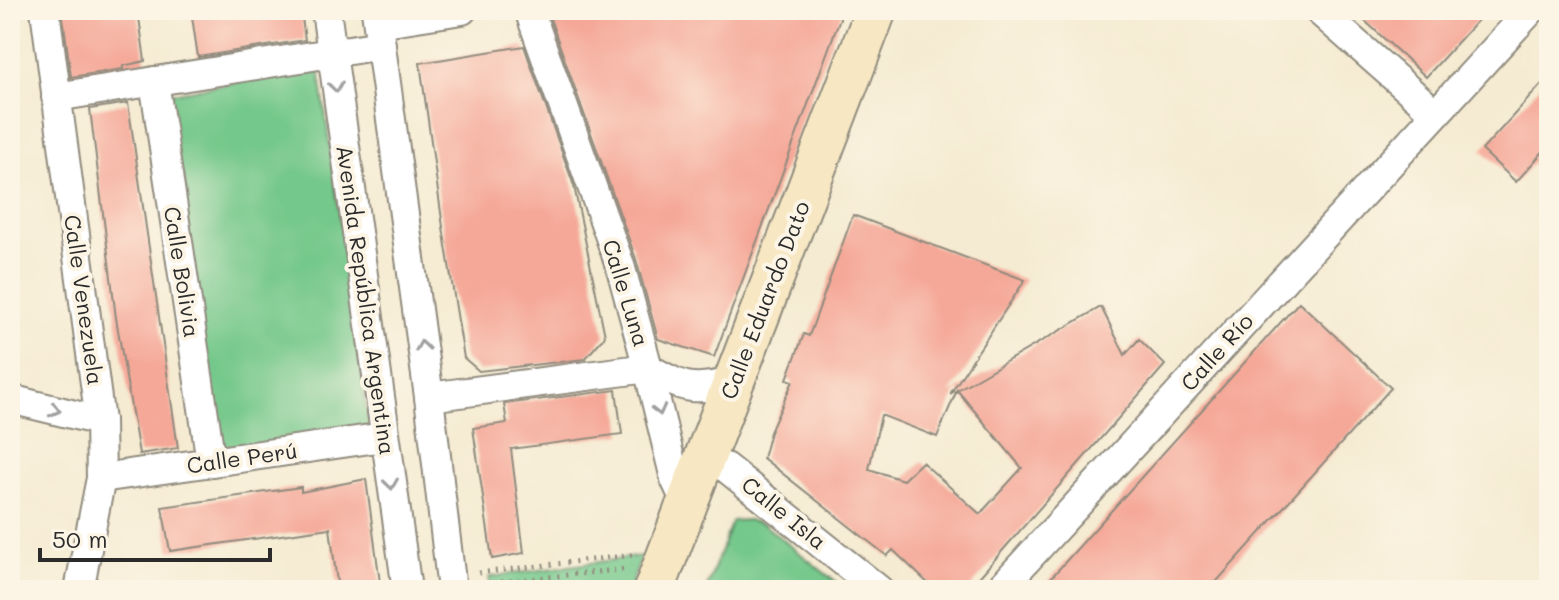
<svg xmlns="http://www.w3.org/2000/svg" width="1559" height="600" viewBox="0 0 1559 600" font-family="Mali,sans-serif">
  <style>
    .green { fill: #74c88b; stroke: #507a5b; stroke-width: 2 }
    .building { fill: #f5a898; fill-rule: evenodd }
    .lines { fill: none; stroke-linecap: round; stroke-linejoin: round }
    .street-casing { stroke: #908b7e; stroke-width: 32 }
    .secondary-casing { stroke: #908b7e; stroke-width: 44 }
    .path { stroke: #908b7e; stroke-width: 5; stroke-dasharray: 2 6; stroke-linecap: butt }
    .street { stroke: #fff; stroke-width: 28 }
    .secondary { stroke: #f7e8c3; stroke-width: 40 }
    .oneway { stroke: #a0a0a0 }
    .labels { text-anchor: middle; stroke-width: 8; stroke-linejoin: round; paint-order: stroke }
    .street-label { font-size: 22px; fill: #2b2b2b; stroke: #fcf5e5 }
  </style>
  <rect width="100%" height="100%" fill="#fcf5e5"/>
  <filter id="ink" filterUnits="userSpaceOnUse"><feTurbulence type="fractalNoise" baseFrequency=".0125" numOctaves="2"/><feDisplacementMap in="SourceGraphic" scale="16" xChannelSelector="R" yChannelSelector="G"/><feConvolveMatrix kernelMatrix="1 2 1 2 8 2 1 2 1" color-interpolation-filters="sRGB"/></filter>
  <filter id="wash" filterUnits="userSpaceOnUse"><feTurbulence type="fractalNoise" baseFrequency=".006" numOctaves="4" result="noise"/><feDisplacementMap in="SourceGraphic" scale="32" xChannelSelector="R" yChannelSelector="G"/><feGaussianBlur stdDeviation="1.8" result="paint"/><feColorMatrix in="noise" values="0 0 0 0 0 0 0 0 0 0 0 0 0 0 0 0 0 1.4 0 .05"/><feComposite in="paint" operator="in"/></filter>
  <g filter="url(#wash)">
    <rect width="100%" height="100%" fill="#f5ebd2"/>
    <g class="green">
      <path d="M 319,68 L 369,429 L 220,451 L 165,94 Z"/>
      <path d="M 747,520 L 763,524 L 846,590 L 706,590 L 732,521 Z"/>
      <path d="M 642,556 L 629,590 L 491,590 L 489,577 Z"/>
    </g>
    <g id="blocks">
      <g class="building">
        <path d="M 62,10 L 138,10 L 145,61 L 123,66 L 123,69 L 71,77 Z"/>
        <path d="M 191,10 L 301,10 L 305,40 L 198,57 Z"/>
        <path d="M 547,10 L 843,10 L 714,357 L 658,339 L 636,259 Z"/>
        <path d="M 1353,10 L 1487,10 L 1426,77 Z"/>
        <path d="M 524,46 L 574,186 L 605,336 L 585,359 L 479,371 L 464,358 L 443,227 L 420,63 Z"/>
        <path d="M 1549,76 L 1549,145 L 1516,182 L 1482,150 Z"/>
        <path d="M 128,103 L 178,448 L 139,454 L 116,318 L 90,109 Z"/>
        <path d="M 853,215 L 1025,280 L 950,394 L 1101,307 L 1125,355 L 1139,339 L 1165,365 L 968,590 L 935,590 L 893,550 L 887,556 L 763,458 L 770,432 L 793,381 L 787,379 L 804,334 L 809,336 ZM 957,390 L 1022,468 L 980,514 L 922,462 L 903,480 L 869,469 L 881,415 L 937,437 Z"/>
        <path d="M 1299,302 L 1391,388 L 1209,590 L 1040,590 Z"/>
        <path d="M 616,390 L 622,434 L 511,449 L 524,553 L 492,559 L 473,428 L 507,423 L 504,404 Z"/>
        <path d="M 366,479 L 381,590 L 338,590 L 330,528 L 170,551 L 162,507 L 301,487 L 301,492 Z"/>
      </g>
    </g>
  </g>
  <g filter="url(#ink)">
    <use href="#blocks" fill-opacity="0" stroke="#908b7e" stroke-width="2"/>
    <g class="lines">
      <g class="street-casing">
        <g id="street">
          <path d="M 45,10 L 100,421 L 101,478 L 79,590"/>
          <path d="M 326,10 L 407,590"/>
          <path d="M 376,10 L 429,397 L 452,590"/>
          <path d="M 1318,10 L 1435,113"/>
          <path d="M 378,23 L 462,10"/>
          <path d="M 154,81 L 211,462"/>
          <path d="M 56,97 L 381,45"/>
          <path d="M 429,397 L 648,368 L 620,265 L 529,10"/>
          <path d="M 10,399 L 100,421"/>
          <path d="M 725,467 L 879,590"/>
          <path d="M 101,478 L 384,437"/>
          <path d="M 687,505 L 675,479 L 648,368 C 685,390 693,391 734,382"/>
          <path d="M 999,590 L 1531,10"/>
        </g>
      </g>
      <g class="secondary-casing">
        <path id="secondary" d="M 654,590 L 876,10"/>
      </g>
      <g class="path">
        <path d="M 479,573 L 632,555"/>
        <path d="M 479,586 L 480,584 L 627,569"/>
      </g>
      <use href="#street" class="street"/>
      <use href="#secondary" class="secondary"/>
    </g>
    <defs><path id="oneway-chevron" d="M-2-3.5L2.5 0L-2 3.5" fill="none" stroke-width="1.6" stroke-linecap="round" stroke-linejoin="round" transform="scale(2)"/></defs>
    <g class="oneway">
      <use href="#oneway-chevron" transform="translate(336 87) rotate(82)"/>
      <use href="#oneway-chevron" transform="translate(422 346) rotate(-98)"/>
      <use href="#oneway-chevron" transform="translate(55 410) rotate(14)"/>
      <use href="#oneway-chevron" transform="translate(659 410) rotate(76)"/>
      <use href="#oneway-chevron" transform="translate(391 484) rotate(82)"/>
    </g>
  </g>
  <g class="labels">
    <g class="street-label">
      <text transform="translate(182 272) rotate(81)" y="8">Calle Bolivia</text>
      <text transform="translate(626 293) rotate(73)" y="8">Calle Luna</text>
      <text transform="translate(84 300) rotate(82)" y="8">Calle Venezuela</text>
      <text transform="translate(366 300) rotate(82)" y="8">Avenida República Argentina</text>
      <text transform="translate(765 300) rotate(-69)" y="8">Calle Eduardo Dato</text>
      <text transform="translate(1217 352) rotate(-48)" y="8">Calle Río</text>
      <text transform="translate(242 458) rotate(-8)" y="8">Calle Perú</text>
      <text transform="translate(784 513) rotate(39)" y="8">Calle Isla</text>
    </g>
  </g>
  <rect width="1559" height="600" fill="none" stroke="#fcf5e5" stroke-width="40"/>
  <path d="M40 548v12h230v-12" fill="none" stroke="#2b2b2b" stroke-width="4"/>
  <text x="52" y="548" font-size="24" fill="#2b2b2b" stroke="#fcf5e5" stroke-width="6" paint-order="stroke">50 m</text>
</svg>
